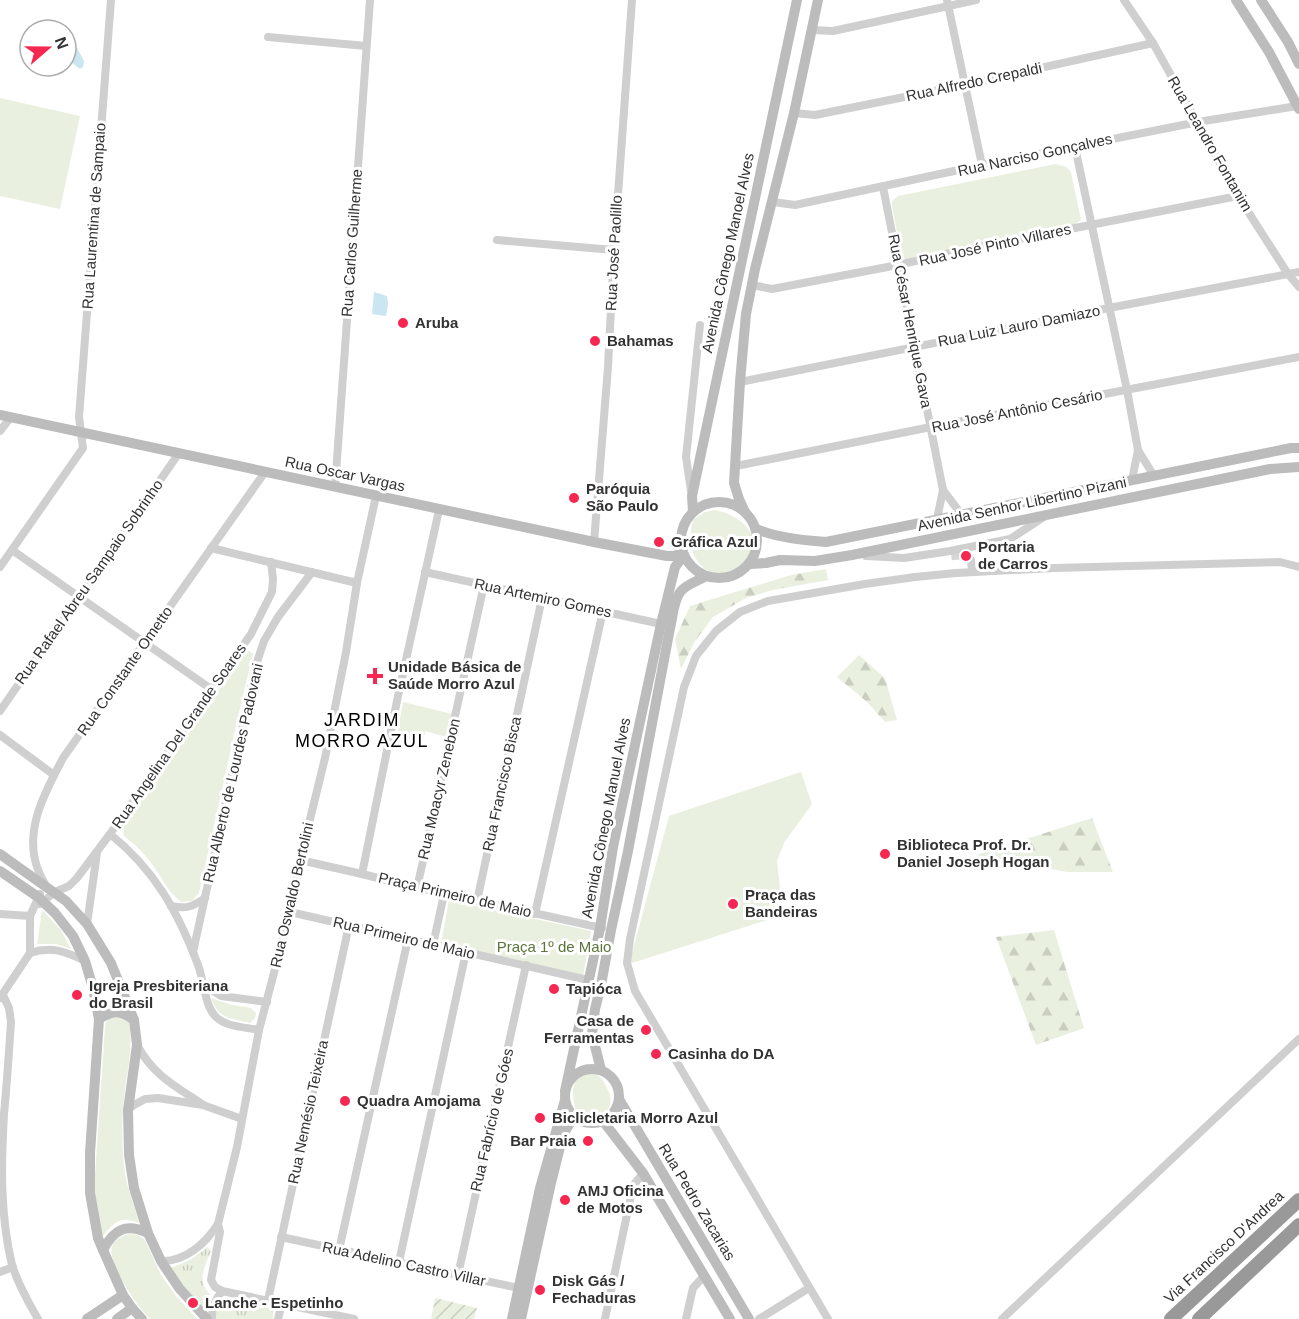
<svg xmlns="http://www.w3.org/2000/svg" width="1299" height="1319" viewBox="0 0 1299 1319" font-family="Helvetica,sans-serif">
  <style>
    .grass { fill: url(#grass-tufts) }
    .forest { fill: url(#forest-firs) }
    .park { fill: #eaf0df }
    .garden { fill: url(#garden-furrows) }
    .water { fill: #cae6f0 }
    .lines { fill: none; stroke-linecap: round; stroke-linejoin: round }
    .street-tunnel { stroke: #d6d6d6; stroke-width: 8; stroke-dasharray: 8 4; stroke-linecap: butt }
    .street { stroke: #cfcfcf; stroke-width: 8 }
    .secondary { stroke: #bcbcbc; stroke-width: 10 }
    .highway { stroke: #999; stroke-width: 14 }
    .poi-dot { fill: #f62750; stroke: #fff; stroke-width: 2 }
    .labels { text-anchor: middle; stroke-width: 6; stroke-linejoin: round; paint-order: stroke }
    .street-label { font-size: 15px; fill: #323232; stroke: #fff }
    .poi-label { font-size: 15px; font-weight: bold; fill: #323232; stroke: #fff; text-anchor: start }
    .park-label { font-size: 15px; fill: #5c733a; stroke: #fff }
    .quarter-label { font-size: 18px; letter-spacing: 1.5px; fill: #000; stroke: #fff }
  </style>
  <defs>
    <pattern id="grass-tufts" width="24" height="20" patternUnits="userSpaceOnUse" patternTransform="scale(1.5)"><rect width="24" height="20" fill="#eaf0df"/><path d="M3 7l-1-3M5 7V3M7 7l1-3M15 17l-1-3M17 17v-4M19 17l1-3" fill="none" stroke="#c9cec0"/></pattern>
    <pattern id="forest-firs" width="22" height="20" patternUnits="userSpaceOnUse" patternTransform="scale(1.5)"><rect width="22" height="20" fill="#eaf0df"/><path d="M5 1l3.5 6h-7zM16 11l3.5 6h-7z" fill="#c9cec0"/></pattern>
    <pattern id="garden-furrows" width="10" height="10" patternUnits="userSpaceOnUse" patternTransform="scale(1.5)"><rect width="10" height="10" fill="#eaf0df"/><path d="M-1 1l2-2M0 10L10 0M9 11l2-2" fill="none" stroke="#c9cec0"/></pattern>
  </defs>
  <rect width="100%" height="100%" fill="#fff"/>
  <g class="grass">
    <path d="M 207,1247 L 211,1251 C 205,1266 196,1281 210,1294 L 202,1310 L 169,1268 C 184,1264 195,1258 207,1247 Z"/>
    <path d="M 224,1299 L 266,1303 L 273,1311 L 273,1319 L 214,1319 L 216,1305 Z"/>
  </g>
  <g class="forest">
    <path d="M 826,569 L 828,580 L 773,590 L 746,598 L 713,617 L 695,641 L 681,669 L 675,639 L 690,606 L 791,575 Z"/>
    <path d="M 859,655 L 885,678 L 897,720 L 885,722 L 867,702 L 837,677 Z"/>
    <path d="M 1092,818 L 1113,872 L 1067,872 L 976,855 Z"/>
    <path d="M 1054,930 L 1084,1028 L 1036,1045 L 996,937 Z"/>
  </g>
  <g class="park">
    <path d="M 0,98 L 80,116 L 60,209 L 0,196 Z"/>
    <path d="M 1056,164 L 1066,167 L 1071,172 L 1081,220 L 1073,226 L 906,259 L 902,258 L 892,206 L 892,201 L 898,196 Z"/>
    <path d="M 714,510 C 736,513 764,533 751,558 C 741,578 714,581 700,564 C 689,552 689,536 693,520 L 705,512 Z"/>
    <path d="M 246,649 L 253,654 L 240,708 L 199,893 L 192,901 L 181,902 C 169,893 163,879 154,867 C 145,854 136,845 124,836 L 123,826 L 178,749 Z"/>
    <path d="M 403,702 L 452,714 L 447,737 L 425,731 L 423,743 L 397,736 Z"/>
    <path d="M 801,772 L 812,804 L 784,843 L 777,861 L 783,915 L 629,964 L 669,816 Z"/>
    <path d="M 449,900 L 591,931 L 583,977 L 441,944 Z"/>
    <path d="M 42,910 L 61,930 L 71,949 L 56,944 L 37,944 Z"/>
    <path d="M 211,998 L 232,1005 L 251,1008 L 256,1013 L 255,1018 L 250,1023 C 230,1018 218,1019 211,998 Z"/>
    <path d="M 117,1014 L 129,1021 C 134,1053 125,1078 123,1108 C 122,1130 122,1152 125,1174 C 128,1190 135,1207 139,1223 C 120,1215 114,1222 102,1237 L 95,1203 L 95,1175 L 105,1027 C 106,1019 109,1017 117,1014 Z"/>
    <path d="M 592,1072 C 602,1077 603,1080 608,1090 C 614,1103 609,1111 598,1119 L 588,1118 L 576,1111 C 571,1092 570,1077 592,1072 Z"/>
    <path d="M 129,1234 L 138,1235 L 145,1240 L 161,1275 L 176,1296 L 197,1319 L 150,1319 C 137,1305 128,1292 120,1276 C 111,1258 103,1241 129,1234 Z"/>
  </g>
  <path class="garden" d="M 435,1298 L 477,1308 L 474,1319 L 431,1319 Z"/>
  <g class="water">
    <path d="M 71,46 L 77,48 L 84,61 L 83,67 L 80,69 L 72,63 L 66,62 L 66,58 L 68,56 L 66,49 L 67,47 Z"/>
    <path d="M 374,292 L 387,296 L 388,304 L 386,316 L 372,314 Z"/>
  </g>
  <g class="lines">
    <path class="street-tunnel" d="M 955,552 L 956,562"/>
    <g class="street">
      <path d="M 947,0 L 982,165"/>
      <path d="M 1124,0 L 1153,43 L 1238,196 L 1288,274 L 1299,287"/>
      <path d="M 811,30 L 833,31 L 976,0"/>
      <path d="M 268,37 L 366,46"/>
      <path d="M 794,113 L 815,115 L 964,85 L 1153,43"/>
      <path d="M 1075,147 L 1127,390 L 1138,450 L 1132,480"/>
      <path d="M 883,187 L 943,490 L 961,514"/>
      <path d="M 773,202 L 795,205 L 982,165 L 1198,122 L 1297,106"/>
      <path d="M 497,240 L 614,250"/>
      <path d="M 752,285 L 772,289 L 898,265 L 963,250 L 1238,196"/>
      <path d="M 740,382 L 1109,308 L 1299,272"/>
      <path d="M 0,431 L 11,417"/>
      <path d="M 1138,450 L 1154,476"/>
      <path d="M 736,466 L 931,427 L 1299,357"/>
      <path d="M 335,487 L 370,0"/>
      <path d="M 691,491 L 686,457 L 700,325"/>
      <path d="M 937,519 L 943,490"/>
      <path d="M 594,542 L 608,367 L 614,250 L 632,0"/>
      <path d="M 211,548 L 357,583"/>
      <path d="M 12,550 L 211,689"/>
      <path d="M 866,556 L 904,558 L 950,551 L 1010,539 L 1044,517"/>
      <path d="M 971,560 L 972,572"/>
      <path d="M 0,567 L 83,448 L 79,417 L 111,0"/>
      <path d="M 425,572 L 661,624"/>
      <path d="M 0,711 L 179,453"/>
      <path d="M 0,735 L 54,775"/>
      <path d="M 110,834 C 155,870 178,912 198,965 C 204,980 204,1005 216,1017 C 226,1027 245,1027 259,1030"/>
      <path d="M 300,860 L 362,874 L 406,885 L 602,928"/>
      <path d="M 362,874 L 398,696 L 439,510"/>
      <path d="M 45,884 C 42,879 39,873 37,867 C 24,828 46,791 63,758 L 265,472"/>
      <path d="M 417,888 L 484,585"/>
      <path d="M 477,901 L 542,598"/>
      <path d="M 40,904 L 55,892 L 69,886 L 77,878 L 110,834 L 251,634 L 272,592 L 273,579 L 271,562"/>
      <path d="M 171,906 C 187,909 192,907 205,898"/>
      <path d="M 290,912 L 588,980"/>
      <path d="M 0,914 L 30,916"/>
      <path d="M 535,914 L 603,611"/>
      <path d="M 87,924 L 97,853"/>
      <path d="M 433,945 L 444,894"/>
      <path d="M 193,952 L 256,665 L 264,641 L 278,617 L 312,572"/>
      <path d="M 30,953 C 51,946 65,951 85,961"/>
      <path d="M 204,985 L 221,996 L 267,1002"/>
      <path d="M 3,995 L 9,1008 L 11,1022 C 9,1052 7,1083 4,1114 C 1,1166 0,1214 12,1265 C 18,1284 28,1302 38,1319"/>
      <path d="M 0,998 L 30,953 L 30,916 L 40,894"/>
      <path d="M 137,1045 C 153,1075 175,1086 202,1104"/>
      <path d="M 128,1110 L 134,1105 L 145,1099 L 158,1098 L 203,1105 L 242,1119"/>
      <path d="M 218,1224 L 220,1232 L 211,1280 L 215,1287 L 222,1291 L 354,1319"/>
      <path d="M 281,1237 L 523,1289"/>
      <path d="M 339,1250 L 408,939"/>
      <path d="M 161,1261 C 185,1262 206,1243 218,1224 L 237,1147 L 259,1030 L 290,912 L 300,860 L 325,758 L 346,652 L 357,583 L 376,496"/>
      <path d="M 399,1262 L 466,952"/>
      <path d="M 0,1272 L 13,1267"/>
      <path d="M 458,1275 L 526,965"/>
      <path d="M 268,1300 L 349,925"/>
      <path d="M 212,1319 C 211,1308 215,1300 222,1291"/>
      <path d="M 278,1319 L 282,1303"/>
      <path d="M 605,1319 L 633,1186 L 643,1173"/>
      <path d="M 686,1319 L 693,1288 L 704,1276"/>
      <path d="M 759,1319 L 809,1288"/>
      <path d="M 828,1319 L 635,991 L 627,963 L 630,939 L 684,687 L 696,656 L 716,631 L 740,612 L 768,601 L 865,584 L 915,577 L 956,573 L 1055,568 L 1280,562 L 1299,567"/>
      <path d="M 1002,1319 L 1299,1039"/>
    </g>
    <g class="secondary">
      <path d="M 1236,0 L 1269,52 L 1299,109"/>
      <path d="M 1261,0 L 1288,42 L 1299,64"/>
      <path d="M 0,415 L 594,542 L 667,556 L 674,556 L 683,552"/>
      <circle cx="719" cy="540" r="38"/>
      <path d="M 693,512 L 692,496 L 797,0"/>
      <path d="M 745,512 L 739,499 L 734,483 L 740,382 L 746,314 L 755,269 L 794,113 L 818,0"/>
      <path d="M 756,529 C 779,538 802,540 826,542 L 1291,448 L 1299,448"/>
      <path d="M 750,564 L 766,563 L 780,560 L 815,561 L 852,555 L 1270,469 L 1299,467"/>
      <path d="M 0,854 L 66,901 L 87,924 L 111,963 L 134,1020 L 137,1045 L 128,1110 L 129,1155 L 134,1188 L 148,1233 L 161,1261 L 179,1288 L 207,1319"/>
      <path d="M 0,871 L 38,897 L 55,913 L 73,936 L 85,961 L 93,988 L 99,1019 L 90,1153 L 90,1193 L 98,1238 L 103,1250 L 123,1295 L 132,1308 L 142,1319"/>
      <path d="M 99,1019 C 114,1010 120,1010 134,1020"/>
      <circle cx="592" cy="1096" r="27"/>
      <path d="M 601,1070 L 592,1034 L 595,1009 L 601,985 L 611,930 L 628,851 L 670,628 C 673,617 673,601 681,591 C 687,584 698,581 706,576"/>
      <path d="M 565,1091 L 600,928 L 613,847 L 661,624 L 675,567 L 684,555"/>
      <path d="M 619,1099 L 749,1319"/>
      <path d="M 603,1121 L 643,1173 L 730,1319"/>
      <path d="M 103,1250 C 114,1229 126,1223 148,1233"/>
      <path d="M 87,1319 L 123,1295"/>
      <path d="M 117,1319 L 132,1308"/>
      <path d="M 512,1319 L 540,1188 L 565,1100"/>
      <path d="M 521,1319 L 551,1183 L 563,1135 L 574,1116"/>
    </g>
    <g class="highway">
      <path d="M 1171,1319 L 1299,1200"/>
      <path d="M 1199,1319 L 1299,1225"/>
    </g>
  </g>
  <g class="poi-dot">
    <circle cx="403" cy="323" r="6"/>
    <circle cx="595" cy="341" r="6"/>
    <circle cx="574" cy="498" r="6"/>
    <circle cx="659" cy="542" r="6"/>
    <circle cx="966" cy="556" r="6"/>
    <path d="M372 667h6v6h6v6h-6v6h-6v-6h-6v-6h6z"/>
    <circle cx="885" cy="854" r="6"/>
    <circle cx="733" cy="904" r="6"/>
    <circle cx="554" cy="989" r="6"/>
    <circle cx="77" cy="995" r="6"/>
    <circle cx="646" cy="1030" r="6"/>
    <circle cx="656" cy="1054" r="6"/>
    <circle cx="345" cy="1101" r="6"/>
    <circle cx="540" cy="1118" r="6"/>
    <circle cx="588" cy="1141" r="6"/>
    <circle cx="565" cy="1200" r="6"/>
    <circle cx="540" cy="1290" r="6"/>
    <circle cx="193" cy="1303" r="6"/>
  </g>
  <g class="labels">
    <g class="street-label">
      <text transform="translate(974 82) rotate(-12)" y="5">Rua Alfredo Crepaldi</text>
      <text transform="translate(1210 144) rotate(60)" y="5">Rua Leandro Fontanim</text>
      <text transform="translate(1035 155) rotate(-12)" y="5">Rua Narciso Gonçalves</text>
      <text transform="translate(94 216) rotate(-86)" y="5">Rua Laurentina de Sampaio</text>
      <text transform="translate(352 243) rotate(-86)" y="5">Rua Carlos Guilherme</text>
      <text transform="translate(995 245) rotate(-12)" y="5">Rua José Pinto Villares</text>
      <text transform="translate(614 253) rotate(-87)" y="5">Rua José Paolillo</text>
      <text transform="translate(728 253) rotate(-78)" y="5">Avenida Cônego Manoel Alves</text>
      <text transform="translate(910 321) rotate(79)" y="5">Rua César Henrique Gava</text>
      <text transform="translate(1019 326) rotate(-11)" y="5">Rua Luiz Lauro Damiazo</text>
      <text transform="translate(1017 411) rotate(-11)" y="5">Rua José Antônio Cesário</text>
      <text transform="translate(345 474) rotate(12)" y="5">Rua Oscar Vargas</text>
      <text transform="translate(1022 504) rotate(-12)" y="5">Avenida Senhor Libertino Pizani</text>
      <text transform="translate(89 582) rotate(-55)" y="5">Rua Rafael Abreu Sampaio Sobrinho</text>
      <text transform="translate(543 598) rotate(12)" y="5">Rua Artemiro Gomes</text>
      <text transform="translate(125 671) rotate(-55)" y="5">Rua Constante Ometto</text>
      <text transform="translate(179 736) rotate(-55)" y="5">Rua Angelina Del Grande Soares</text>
      <text transform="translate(233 773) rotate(-77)" y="5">Rua Alberto de Lourdes Padovani</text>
      <text transform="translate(502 784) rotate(-78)" y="5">Rua Francisco Bisca</text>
      <text transform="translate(439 789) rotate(-77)" y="5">Rua Moacyr Zenebon</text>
      <text transform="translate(606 818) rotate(-79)" y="5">Avenida Cônego Manuel Alves</text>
      <text transform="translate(292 895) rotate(-77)" y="5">Rua Oswaldo Bertolini</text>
      <text transform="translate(455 895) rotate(13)" y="5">Praça Primeiro de Maio</text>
      <text transform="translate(404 938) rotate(13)" y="5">Rua Primeiro de Maio</text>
      <text transform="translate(308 1112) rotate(-78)" y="5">Rua Nemésio Teixeira</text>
      <text transform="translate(492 1120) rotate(-77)" y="5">Rua Fabrício de Góes</text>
      <text transform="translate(697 1202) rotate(59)" y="5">Rua Pedro Zacarias</text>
      <text transform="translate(1224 1247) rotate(-43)" y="5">Via Francisco D'Andrea</text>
      <text transform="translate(404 1264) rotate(12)" y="5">Rua Adelino Castro Villar</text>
    </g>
    <g class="poi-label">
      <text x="415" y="328">Aruba</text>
      <text x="607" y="346">Bahamas</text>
      <text x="586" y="494">Paróquia<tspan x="586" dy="17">São Paulo</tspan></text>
      <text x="671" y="547">Gráfica Azul</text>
      <text x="978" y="552">Portaria<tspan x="978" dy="17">de Carros</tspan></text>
      <text x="388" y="672">Unidade Básica de<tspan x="388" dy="17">Saúde Morro Azul</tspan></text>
      <text x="897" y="850">Biblioteca Prof. Dr.<tspan x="897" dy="17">Daniel Joseph Hogan</tspan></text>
      <text x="745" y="900">Praça das<tspan x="745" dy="17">Bandeiras</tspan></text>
      <text x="89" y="991">Igreja Presbiteriana<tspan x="89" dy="17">do Brasil</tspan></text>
      <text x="566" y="994">Tapióca</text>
      <text x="634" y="1026" text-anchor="end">Casa de<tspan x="634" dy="17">Ferramentas</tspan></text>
      <text x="668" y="1059">Casinha do DA</text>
      <text x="357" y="1106">Quadra Amojama</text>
      <text x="552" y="1123">Biclicletaria Morro Azul</text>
      <text x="576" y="1146" text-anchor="end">Bar Praia</text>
      <text x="577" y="1196">AMJ Oficina<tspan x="577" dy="17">de Motos</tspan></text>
      <text x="552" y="1286">Disk Gás /<tspan x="552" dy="17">Fechaduras</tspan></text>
      <text x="205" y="1308">Lanche - Espetinho</text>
    </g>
    <g class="park-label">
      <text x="554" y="952">Praça 1º de Maio</text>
    </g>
    <g class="quarter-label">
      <text x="362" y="726">JARDIM<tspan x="362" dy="21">MORRO AZUL</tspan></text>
    </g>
  </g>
  <g transform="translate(48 48) rotate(70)"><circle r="28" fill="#ffffff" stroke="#adadad" stroke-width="1.5"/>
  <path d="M0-4.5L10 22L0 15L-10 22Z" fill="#f62750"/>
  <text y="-9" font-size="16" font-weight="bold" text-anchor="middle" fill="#323232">N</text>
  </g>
</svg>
